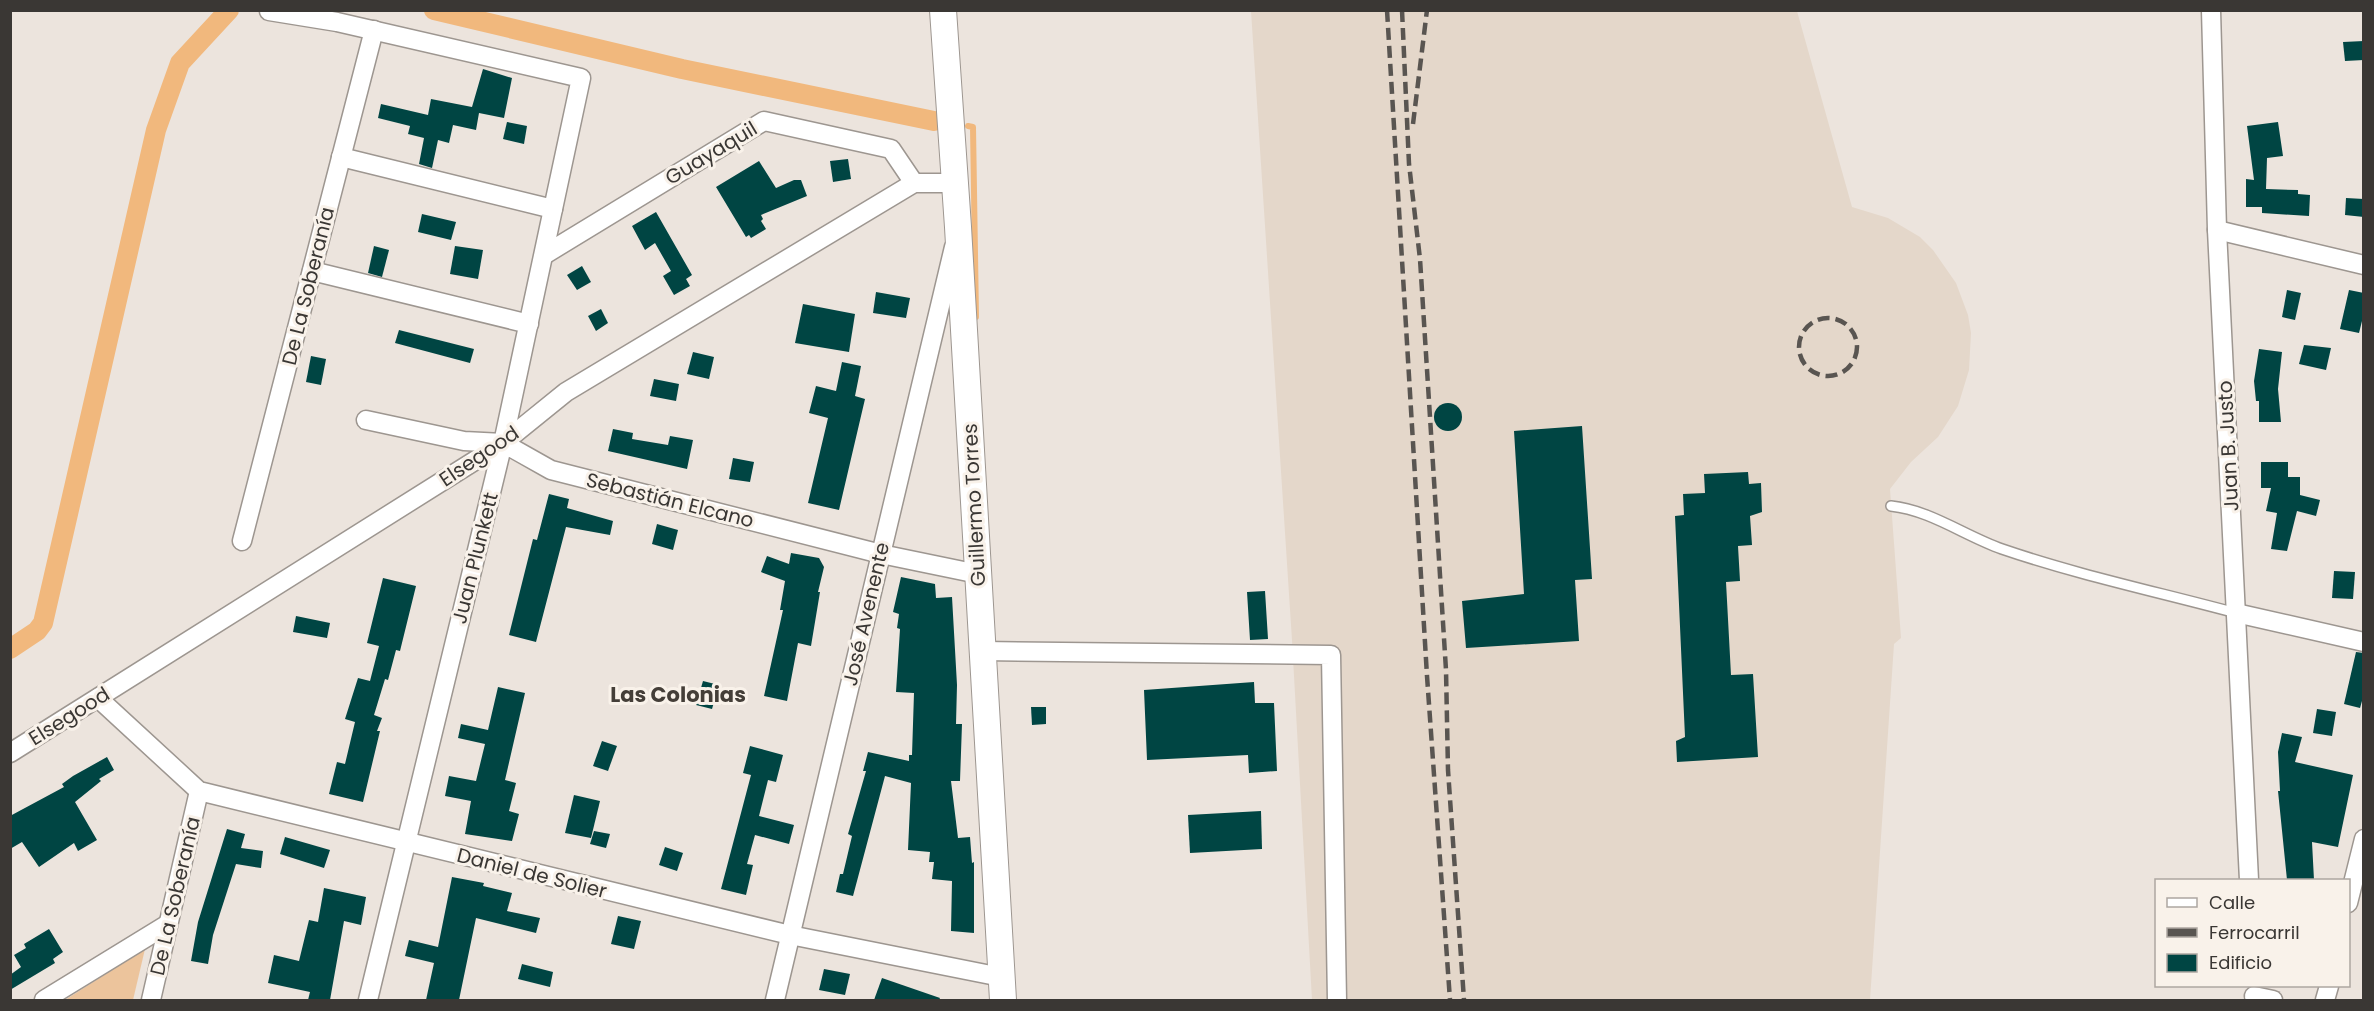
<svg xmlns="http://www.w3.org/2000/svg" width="2374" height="1011" viewBox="0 0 2374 1011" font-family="Poppins,sans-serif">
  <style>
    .built { fill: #e4d7ca }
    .green { fill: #ecc49c }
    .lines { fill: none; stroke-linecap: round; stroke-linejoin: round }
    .stream { stroke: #f1b87d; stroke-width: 6 }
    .canal { stroke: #f1b87d; stroke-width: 20 }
    .building { fill: #004543 }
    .service-casing { stroke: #9d9690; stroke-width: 12 }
    .minor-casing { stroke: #9d9690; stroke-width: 21 }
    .secondary-casing { stroke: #9d9690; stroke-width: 28 }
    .service { stroke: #fff; stroke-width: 9 }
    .minor { stroke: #fff; stroke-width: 18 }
    .secondary { stroke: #fff; stroke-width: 26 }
    .rail { stroke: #595551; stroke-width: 4.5; stroke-dasharray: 12 6; stroke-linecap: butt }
    .labels { text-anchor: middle; stroke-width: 6; stroke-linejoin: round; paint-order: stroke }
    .street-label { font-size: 20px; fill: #3a3734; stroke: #f9f2ea }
    .neighbourhood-label { font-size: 21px; font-weight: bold; fill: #443e38; stroke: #f9f2ea }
  </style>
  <rect width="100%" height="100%" fill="#ece4dd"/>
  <path class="built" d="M 1251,11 L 1797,11 L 1852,207 L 1888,218 L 1920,237 L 1933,250 L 1956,283 L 1968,315 L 1971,333 L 1969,370 L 1958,406 L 1938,437 L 1911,462 L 1890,489 L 1901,638 L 1894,644 L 1870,1000 L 1312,1000 L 1292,640 Z"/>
  <path class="green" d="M 145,949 L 133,1000 L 65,1000 Z"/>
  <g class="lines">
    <path class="stream" d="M 968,126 L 973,127 L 976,317"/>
    <g class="canal">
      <path d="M 434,10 L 682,69 L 934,121"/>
      <path d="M 10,649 L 37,631 L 43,623 L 156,130 L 180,63 L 229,10"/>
    </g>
  </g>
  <g class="building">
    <path d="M 2364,41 L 2364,60 L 2345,61 L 2343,42 Z"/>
    <path d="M 483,69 L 512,78 L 504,118 L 479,113 L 476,130 L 453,125 L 449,143 L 438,140 L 432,168 L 419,164 L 424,138 L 408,134 L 410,126 L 378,118 L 381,104 L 428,115 L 431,99 L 472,107 Z"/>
    <path d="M 507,122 L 527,126 L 524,144 L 503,139 Z"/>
    <path d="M 2278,122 L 2283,156 L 2267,158 L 2266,189 L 2298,190 L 2298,194 L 2310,195 L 2309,216 L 2262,213 L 2262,207 L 2246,207 L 2246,179 L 2254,180 L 2247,126 Z"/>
    <path d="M 848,159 L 851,179 L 833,182 L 830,161 Z"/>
    <path d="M 759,161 L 776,188 L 794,180 L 801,180 L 807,196 L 761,215 L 763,219 L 761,221 L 766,229 L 751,238 L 749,235 L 746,237 L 716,187 Z"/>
    <path d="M 2346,198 L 2364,199 L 2364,217 L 2345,215 Z"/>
    <path d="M 656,212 L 692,275 L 686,279 L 690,286 L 674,295 L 663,276 L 671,271 L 655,243 L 645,250 L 632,226 Z"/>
    <path d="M 422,214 L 456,222 L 451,240 L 418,232 Z"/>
    <path d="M 374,246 L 389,250 L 382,277 L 368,273 Z"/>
    <path d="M 455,246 L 483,250 L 478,279 L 450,274 Z"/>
    <path d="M 582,266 L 591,282 L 577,290 L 567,275 Z"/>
    <path d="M 2287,290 L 2301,293 L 2295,320 L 2282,317 Z"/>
    <path d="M 2349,290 L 2364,293 L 2364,313 L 2359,333 L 2340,329 Z"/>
    <path d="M 876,292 L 910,298 L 906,318 L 873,313 Z"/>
    <path d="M 803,304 L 855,314 L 849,352 L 795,343 Z"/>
    <path d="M 601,309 L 608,323 L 596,331 L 588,316 Z"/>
    <path d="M 399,330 L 474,349 L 470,363 L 395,343 Z"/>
    <path d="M 2304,345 L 2331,348 L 2326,370 L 2299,364 Z"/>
    <path d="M 2259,349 L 2282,352 L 2278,389 L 2281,422 L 2259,422 L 2259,401 L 2256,401 L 2254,381 Z"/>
    <path d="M 693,352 L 714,357 L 709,379 L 687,374 Z"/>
    <path d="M 311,356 L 326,359 L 321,385 L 306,382 Z"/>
    <path d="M 842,362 L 861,366 L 855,396 L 865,399 L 839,510 L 808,503 L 828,418 L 809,413 L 816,386 L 836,391 Z"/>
    <path d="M 654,379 L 679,384 L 676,401 L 650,396 Z"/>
    <circle cx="1448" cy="417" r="14"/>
    <path d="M 1582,426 L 1592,579 L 1575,580 L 1579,641 L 1466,648 L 1462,601 L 1524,594 L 1514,431 Z"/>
    <path d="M 613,429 L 633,433 L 632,439 L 668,445 L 670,436 L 693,440 L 687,469 L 608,451 Z"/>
    <path d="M 733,458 L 754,462 L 750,482 L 729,479 Z"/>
    <path d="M 2261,462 L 2288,462 L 2288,477 L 2300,477 L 2300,495 L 2320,500 L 2316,516 L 2297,511 L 2287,551 L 2271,549 L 2277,513 L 2266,511 L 2271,488 L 2261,488 Z"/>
    <path d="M 1748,472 L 1749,484 L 1761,483 L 1762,512 L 1750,516 L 1752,545 L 1738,546 L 1740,581 L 1726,582 L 1731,675 L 1753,674 L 1758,757 L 1677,762 L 1676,741 L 1685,737 L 1675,516 L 1684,515 L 1683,494 L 1705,493 L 1704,474 Z"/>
    <path d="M 549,494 L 569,499 L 567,508 L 613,521 L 610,535 L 566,527 L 536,642 L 509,635 L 533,539 L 537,540 Z"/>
    <path d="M 657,524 L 678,530 L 673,550 L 652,544 Z"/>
    <path d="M 791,553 L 819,558 L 824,567 L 818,592 L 820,592 L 811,646 L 798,643 L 787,701 L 764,696 L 783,610 L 780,610 L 785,581 L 761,572 L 767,556 L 789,564 Z"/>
    <path d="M 2334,571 L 2355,572 L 2353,599 L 2332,598 Z"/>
    <path d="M 901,577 L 935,584 L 936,598 L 952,597 L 957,685 L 956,724 L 962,724 L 960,781 L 951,781 L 958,838 L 970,837 L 972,863 L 974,862 L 974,933 L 951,931 L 952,881 L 932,879 L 934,862 L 929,862 L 930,852 L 908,850 L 911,783 L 885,776 L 853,896 L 836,892 L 840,874 L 843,874 L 852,836 L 848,834 L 866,771 L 863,771 L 868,752 L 909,761 L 909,755 L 912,755 L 914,693 L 896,692 L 900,629 L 897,628 L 899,614 L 893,612 Z"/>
    <path d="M 383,578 L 416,586 L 400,651 L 396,650 L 388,680 L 385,679 L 374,715 L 382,718 L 377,731 L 380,731 L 363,802 L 329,794 L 337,762 L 345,764 L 355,722 L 345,719 L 358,678 L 370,681 L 379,646 L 367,643 Z"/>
    <path d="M 1265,591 L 1268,639 L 1250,640 L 1247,592 Z"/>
    <path d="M 296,616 L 330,623 L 327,638 L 293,632 Z"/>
    <path d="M 2356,652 L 2364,653 L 2364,694 L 2360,708 L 2344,704 Z"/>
    <path d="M 703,681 L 719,685 L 712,709 L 696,705 Z"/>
    <path d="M 1254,682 L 1255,703 L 1274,703 L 1277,771 L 1249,773 L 1248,755 L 1147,760 L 1144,690 Z"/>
    <path d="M 498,687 L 525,693 L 505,780 L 516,783 L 509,811 L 519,814 L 512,841 L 465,834 L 471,801 L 445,796 L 449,776 L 476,781 L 485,744 L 458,738 L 461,724 L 488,730 Z"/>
    <path d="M 1031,707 L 1046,707 L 1046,724 L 1032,725 Z"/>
    <path d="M 2317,709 L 2336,712 L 2332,736 L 2313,733 Z"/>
    <path d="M 2282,733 L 2302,737 L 2295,762 L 2353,775 L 2338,847 L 2312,842 L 2314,880 L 2287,880 L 2278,791 L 2280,791 L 2278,752 Z"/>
    <path d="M 602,741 L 617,746 L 608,771 L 593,766 Z"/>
    <path d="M 750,746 L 783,755 L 776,782 L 768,780 L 759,816 L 794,825 L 789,844 L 755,835 L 747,864 L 753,865 L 746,895 L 721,889 L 751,775 L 743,773 Z"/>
    <path d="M 107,757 L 114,770 L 99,779 L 101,781 L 75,802 L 97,840 L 78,851 L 74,843 L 39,867 L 22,842 L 10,849 L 10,816 L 64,787 L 62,784 L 73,776 Z"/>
    <path d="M 574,795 L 600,801 L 591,838 L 565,833 Z"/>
    <path d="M 1261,811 L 1262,849 L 1190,853 L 1188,815 Z"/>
    <path d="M 227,829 L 245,834 L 241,848 L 263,851 L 261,868 L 236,864 L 213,935 L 208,964 L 191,961 L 198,922 Z"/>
    <path d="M 594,831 L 610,834 L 606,848 L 590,844 Z"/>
    <path d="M 285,837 L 330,850 L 324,868 L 280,854 Z"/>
    <path d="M 665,847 L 683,853 L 677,871 L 659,865 Z"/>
    <path d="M 452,877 L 484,883 L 483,886 L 512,893 L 507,911 L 540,918 L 536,933 L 476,918 L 459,1000 L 426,1000 L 434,963 L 405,956 L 409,940 L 438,947 Z"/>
    <path d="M 324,888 L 366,897 L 361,925 L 344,921 L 330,1000 L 308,1000 L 310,992 L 268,983 L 274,955 L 299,961 L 309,920 L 318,922 Z"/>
    <path d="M 618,916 L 641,921 L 634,949 L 611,944 Z"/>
    <path d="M 49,929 L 63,952 L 53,959 L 55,963 L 10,990 L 10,975 L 21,967 L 14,955 L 26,948 L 24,944 Z"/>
    <path d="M 522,964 L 553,972 L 550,987 L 518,979 Z"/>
    <path d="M 824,969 L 850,974 L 845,995 L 819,990 Z"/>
    <path d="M 882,978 L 940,998 L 939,1000 L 874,1000 Z"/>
  </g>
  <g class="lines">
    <g class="service-casing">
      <path id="service" d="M 1891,506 C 1930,510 1965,536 2002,549 C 2078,575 2158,592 2236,613"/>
    </g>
    <g class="minor-casing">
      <g id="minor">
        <path d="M 2211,10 L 2217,230 L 2249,880"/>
        <path d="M 269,11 L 337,22 L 581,78 L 503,443 L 368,1000"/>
        <path d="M 341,157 L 553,209"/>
        <path d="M 2217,230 L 2364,265"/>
        <path d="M 544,255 L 764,121 L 891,149 L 914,183"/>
        <path d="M 312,271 L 529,324"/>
        <path d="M 366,420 L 464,441 L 503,443 L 551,470 L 881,554 L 978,574"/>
        <path d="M 242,541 L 374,30"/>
        <path d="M 2236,613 L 2364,642"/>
        <path d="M 983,651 L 1331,655 L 1337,1000"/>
        <path d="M 98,698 L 199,791 L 790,935 L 1001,977"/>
        <path d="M 10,753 L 503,443 L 566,392 L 914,183 L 955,183"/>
        <path d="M 2348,903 L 2364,839"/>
        <path d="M 2254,996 L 2273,1000"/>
        <path d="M 44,1000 L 168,924"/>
        <path d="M 151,1000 L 199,791"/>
        <path d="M 775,1000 L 954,247"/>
        <path d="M 2325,1000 L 2329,986"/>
      </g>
    </g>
    <g class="secondary-casing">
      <path id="secondary" d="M 943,10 L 958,227 L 1003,1000"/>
    </g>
    <use href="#service" class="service"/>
    <use href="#minor" class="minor"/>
    <use href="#secondary" class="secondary"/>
    <g class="rail">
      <path d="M 1387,10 L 1427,676 L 1450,1000"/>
      <path d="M 1402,10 L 1409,164 L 1420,259 L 1446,670 L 1448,770 L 1464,1000"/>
      <path d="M 1413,124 L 1427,10"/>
      <circle cx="1828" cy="347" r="29"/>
    </g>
  </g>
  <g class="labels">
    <g class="street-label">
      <text transform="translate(711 153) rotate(-31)" y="7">Guayaquil</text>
      <text transform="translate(308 286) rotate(-76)" y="7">De La Soberanía</text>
      <text transform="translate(2228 446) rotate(-93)" y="7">Juan B. Justo</text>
      <text transform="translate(479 456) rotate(-34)" y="7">Elsegood</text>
      <text transform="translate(670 500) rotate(14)" y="7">Sebastián Elcano</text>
      <text transform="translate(974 505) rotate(-93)" y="7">Guillermo Torres</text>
      <text transform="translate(475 558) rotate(-76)" y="7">Juan Plunkett</text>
      <text transform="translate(866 614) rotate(-77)" y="7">José Avenente</text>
      <text transform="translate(69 716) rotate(-32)" y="7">Elsegood</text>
      <text transform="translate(532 873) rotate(14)" y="7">Daniel de Solier</text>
      <text transform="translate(175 896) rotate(-77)" y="7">De La Soberanía</text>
    </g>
    <g class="neighbourhood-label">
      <text x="678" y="702">Las Colonias</text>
    </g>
  </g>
  <rect width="2374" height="1011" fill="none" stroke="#3a3734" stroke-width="24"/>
  <rect x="2155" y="879" width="195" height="108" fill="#f9f2ea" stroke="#ada7a1" stroke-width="1.5"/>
  <rect x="2167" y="898" width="30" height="9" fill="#ffffff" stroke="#ada7a1" stroke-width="1.5"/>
  <text x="2209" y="909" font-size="18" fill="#3a3734">Calle</text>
  <rect x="2167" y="928" width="30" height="9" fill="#595551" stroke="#ada7a1" stroke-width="1.5"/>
  <text x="2209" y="939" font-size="18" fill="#3a3734">Ferrocarril</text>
  <rect x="2167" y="954" width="30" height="18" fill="#004543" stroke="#ada7a1" stroke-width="1.5"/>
  <text x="2209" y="969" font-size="18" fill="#3a3734">Edificio</text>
</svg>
